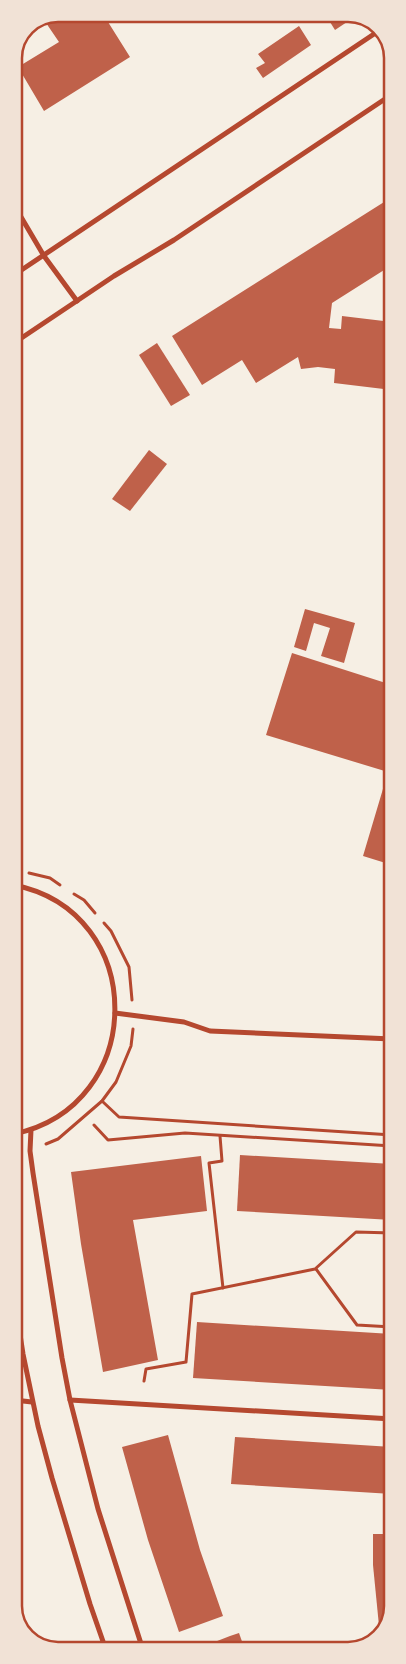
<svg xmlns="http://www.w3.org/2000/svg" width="406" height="1664" viewBox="0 0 406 1664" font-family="'Fira Sans Condensed',sans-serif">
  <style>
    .building { fill: #bf614a }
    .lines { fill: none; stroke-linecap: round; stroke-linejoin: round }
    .path { stroke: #b5482f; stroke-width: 3 }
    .minor { stroke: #b5482f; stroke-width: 5 }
    .rim { fill: none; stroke: #b5482f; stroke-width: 2.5 }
  </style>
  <rect width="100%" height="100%" fill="#f6efe4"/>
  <g class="building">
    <path d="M 59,14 L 103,14 L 130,57 L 44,111 L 18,67 L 59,42 L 44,20 Z"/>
    <path d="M 325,14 L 353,14 L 356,16 L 335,30 Z"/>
    <path d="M 299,26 L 311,45 L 263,78 L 256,68 L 265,63 L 258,54 Z"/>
    <path d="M 392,197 L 392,265 L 332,303 L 329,328 L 341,329 L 342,316 L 392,322 L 392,390 L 334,383 L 335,369 L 318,367 L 301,369 L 298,357 L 256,383 L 242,360 L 202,385 L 172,336 Z"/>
    <path d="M 157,343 L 190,395 L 171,406 L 139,355 Z"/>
    <path d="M 149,450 L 167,464 L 130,511 L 112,499 Z"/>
    <path d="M 305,609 L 355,623 L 344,663 L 321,656 L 330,628 L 314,623 L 306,651 L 294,647 Z"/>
    <path d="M 292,653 L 392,685 L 392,865 L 363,856 L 388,772 L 266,735 Z"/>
    <path d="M 240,1155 L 392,1164 L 392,1220 L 237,1211 Z"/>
    <path d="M 201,1156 L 207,1211 L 133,1220 L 158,1360 L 103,1372 L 81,1244 L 71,1172 Z"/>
    <path d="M 197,1322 L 392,1334 L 392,1390 L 193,1378 Z"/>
    <path d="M 168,1435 L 200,1550 L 223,1616 L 179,1632 L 148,1540 L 122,1447 Z"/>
    <path d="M 235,1437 L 392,1447 L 392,1494 L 231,1484 Z"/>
    <path d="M 373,1534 L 392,1534 L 392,1606 L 380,1636 L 373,1565 Z"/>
    <path d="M 239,1633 L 245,1650 L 194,1650 L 230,1636 Z"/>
  </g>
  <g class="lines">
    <g class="path">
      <path d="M 29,873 L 50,878 L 60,885"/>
      <path d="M 74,894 L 84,900 L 95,913"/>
      <path d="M 104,923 L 111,931 L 129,967 L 132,1000"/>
      <path d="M 102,1101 L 119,1117 L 392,1135"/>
      <path d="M 94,1125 L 108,1140 L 185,1133 L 392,1146"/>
      <path d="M 220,1136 L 222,1161 L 209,1163 L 223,1288"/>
      <path d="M 46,1144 L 58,1139 L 102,1101 L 116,1082 L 131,1046 L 133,1029"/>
      <path d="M 316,1269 L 357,1325 L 392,1327"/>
      <path d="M 144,1381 L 146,1369 L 186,1362 L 192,1294 L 315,1269 L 356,1232 L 392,1233"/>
    </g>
    <g class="minor">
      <path d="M 14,205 L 44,256 L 77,301"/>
      <path d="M 14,275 L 380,30"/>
      <path d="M 14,343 L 114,276 L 174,240 L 391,95"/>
      <path d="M 14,885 C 149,912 148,1106 14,1134"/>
      <path d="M 115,1013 L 184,1022 L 210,1031 L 392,1039"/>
      <path d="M 31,1130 L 30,1151 L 33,1173 L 62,1358 L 70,1400 L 98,1509 L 143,1650"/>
      <path d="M 14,1296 L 23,1354 L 38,1426 L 52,1478 L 90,1604 L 106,1650"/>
      <path d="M 14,1400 L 32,1402"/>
      <path d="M 70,1400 L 392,1419"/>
    </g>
  </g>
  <path d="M0 0H406V1664H0ZM58 22H348A36 36 0 0 1 384 58V1606A36 36 0 0 1 348 1642H58A36 36 0 0 1 22 1606V58A36 36 0 0 1 58 22Z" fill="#f1e2d6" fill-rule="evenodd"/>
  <path class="rim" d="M58 22H348A36 36 0 0 1 384 58V1606A36 36 0 0 1 348 1642H58A36 36 0 0 1 22 1606V58A36 36 0 0 1 58 22Z"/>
</svg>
